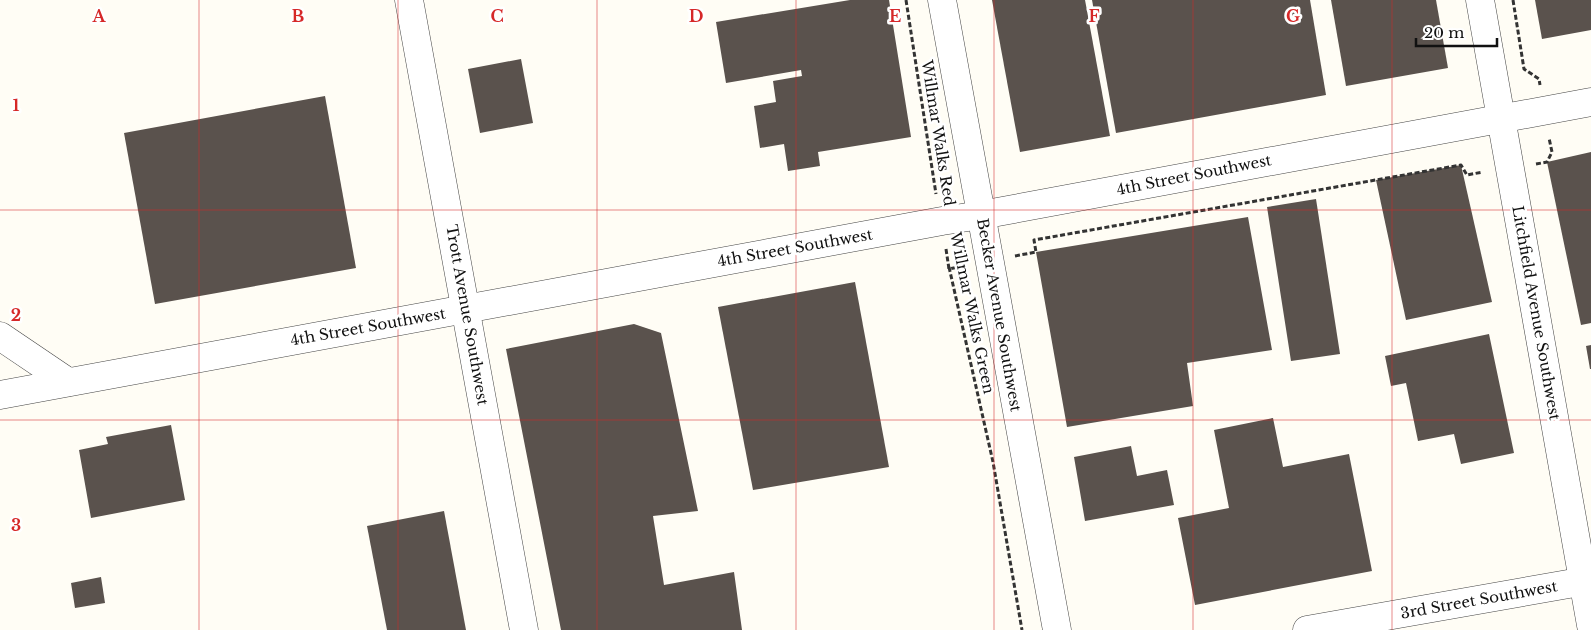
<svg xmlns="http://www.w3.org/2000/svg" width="1591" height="630" viewBox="0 0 1591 630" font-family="'Libre Baskerville',serif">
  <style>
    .building { fill: #5a524d }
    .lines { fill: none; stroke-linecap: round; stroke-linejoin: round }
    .minor-casing { stroke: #444; stroke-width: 29 }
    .path { stroke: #333; stroke-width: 3; stroke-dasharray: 5 2.5; stroke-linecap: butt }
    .minor { stroke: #fff; stroke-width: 28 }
    .grid { fill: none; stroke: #d62828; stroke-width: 1; stroke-opacity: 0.55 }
    .labels { text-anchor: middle; stroke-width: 5; stroke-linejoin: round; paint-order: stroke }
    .street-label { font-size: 15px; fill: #111; stroke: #fff }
    .grid-label { font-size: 16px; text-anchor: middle; font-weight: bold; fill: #d62828; stroke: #fff; stroke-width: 5; stroke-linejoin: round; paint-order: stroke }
  </style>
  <rect width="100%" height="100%" fill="#fffdf5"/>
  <g class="building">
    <path d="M 850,0 L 889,0 L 911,137 L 818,152 L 820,166 L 788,171 L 784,144 L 760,148 L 754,106 L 776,102 L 773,81 L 802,76 L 801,70 L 726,83 L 716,22 Z"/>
    <path d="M 992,0 L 1085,0 L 1110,136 L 1020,152 Z"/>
    <path d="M 1092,0 L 1310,0 L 1326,95 L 1116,133 Z"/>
    <path d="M 1331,0 L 1436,0 L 1448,68 L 1346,86 Z"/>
    <path d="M 1535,0 L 1591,0 L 1591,30 L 1542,39 Z"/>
    <path d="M 521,59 L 533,123 L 480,133 L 468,69 Z"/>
    <path d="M 325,96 L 356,268 L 155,304 L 124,133 Z"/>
    <path d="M 1591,152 L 1591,323 L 1581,325 L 1547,162 Z"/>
    <path d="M 1461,165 L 1492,302 L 1406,320 L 1376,180 Z"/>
    <path d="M 1316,199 L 1340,354 L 1291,361 L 1267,207 Z"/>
    <path d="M 1248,217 L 1272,350 L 1187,363 L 1193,406 L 1067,427 L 1036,252 Z"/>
    <path d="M 855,282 L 889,467 L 753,490 L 718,307 Z"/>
    <path d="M 634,324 L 661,333 L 698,511 L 653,516 L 664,585 L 734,572 L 742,630 L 561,630 L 506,349 Z"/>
    <path d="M 1489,334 L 1514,453 L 1461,464 L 1454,434 L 1418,441 L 1406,383 L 1391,386 L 1385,356 Z"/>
    <path d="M 1591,345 L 1591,369 L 1590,369 L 1586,346 Z"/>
    <path d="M 1273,418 L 1283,467 L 1349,454 L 1372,571 L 1195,605 L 1178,518 L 1229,508 L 1214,430 Z"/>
    <path d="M 171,425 L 185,500 L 91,518 L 79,450 L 108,444 L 106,437 Z"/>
    <path d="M 1131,446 L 1137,476 L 1167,470 L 1174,505 L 1085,521 L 1074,457 Z"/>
    <path d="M 444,511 L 466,630 L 387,630 L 367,526 Z"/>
    <path d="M 101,577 L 105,603 L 75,608 L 71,583 Z"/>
  </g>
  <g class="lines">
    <g class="minor-casing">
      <g id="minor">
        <path d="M 409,0 L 524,630"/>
        <path d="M 942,0 L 1057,630"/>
        <path d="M 1480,0 L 1591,625"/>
        <path d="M 0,336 L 68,382"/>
        <path d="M 0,395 L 942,221 L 981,215 L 1591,102"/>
        <path d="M 1307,630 L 1591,580"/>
      </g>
    </g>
    <g class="path">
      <path d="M 906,0 L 936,194"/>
      <path d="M 1513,0 L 1524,69 L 1539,79 L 1540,85"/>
      <path d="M 1536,164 L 1547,162 L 1552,152 L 1549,138"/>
      <path d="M 946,249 L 949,269 L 963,266"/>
      <path d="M 1015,256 L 1036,252 L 1034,240 L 1461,165 L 1467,175 L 1483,172"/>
      <path d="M 949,267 L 993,462 L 1022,630"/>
    </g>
    <use href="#minor" class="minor"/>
  </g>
  <path class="grid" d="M 199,0 L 199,630M 398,0 L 398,630M 597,0 L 597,630M 796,0 L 796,630M 994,0 L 994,630M 1193,0 L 1193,630M 1392,0 L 1392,630M 0,210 L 1591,210M 0,420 L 1591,420"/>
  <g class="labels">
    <g class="street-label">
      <text transform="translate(938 133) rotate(81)" y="5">Willmar Walks Red</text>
      <text transform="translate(1194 175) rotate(-11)" y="5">4th Street Southwest</text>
      <text transform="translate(795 248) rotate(-10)" y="5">4th Street Southwest</text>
      <text transform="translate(972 313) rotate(78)" y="5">Willmar Walks Green</text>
      <text transform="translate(1536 313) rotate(80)" y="5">Litchfield Avenue Southwest</text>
      <text transform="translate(467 315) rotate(80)" y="5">Trott Avenue Southwest</text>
      <text transform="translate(999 315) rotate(80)" y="5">Becker Avenue Southwest</text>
      <text transform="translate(368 327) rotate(-10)" y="5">4th Street Southwest</text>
      <text transform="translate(1479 600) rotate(-10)" y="5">3rd Street Southwest</text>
    </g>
  </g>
  <g class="grid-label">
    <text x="99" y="22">A</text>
    <text x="298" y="22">B</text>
    <text x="497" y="22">C</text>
    <text x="696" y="22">D</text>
    <text x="895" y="22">E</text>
    <text x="1094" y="22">F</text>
    <text x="1293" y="22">G</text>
    <text x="16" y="111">1</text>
    <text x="16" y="321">2</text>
    <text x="16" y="531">3</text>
  </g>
  <path d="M1416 38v8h81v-8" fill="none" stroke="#111111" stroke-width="2.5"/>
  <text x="1424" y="38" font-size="15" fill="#111111" stroke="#ffffff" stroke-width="4" paint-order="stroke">20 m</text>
</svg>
